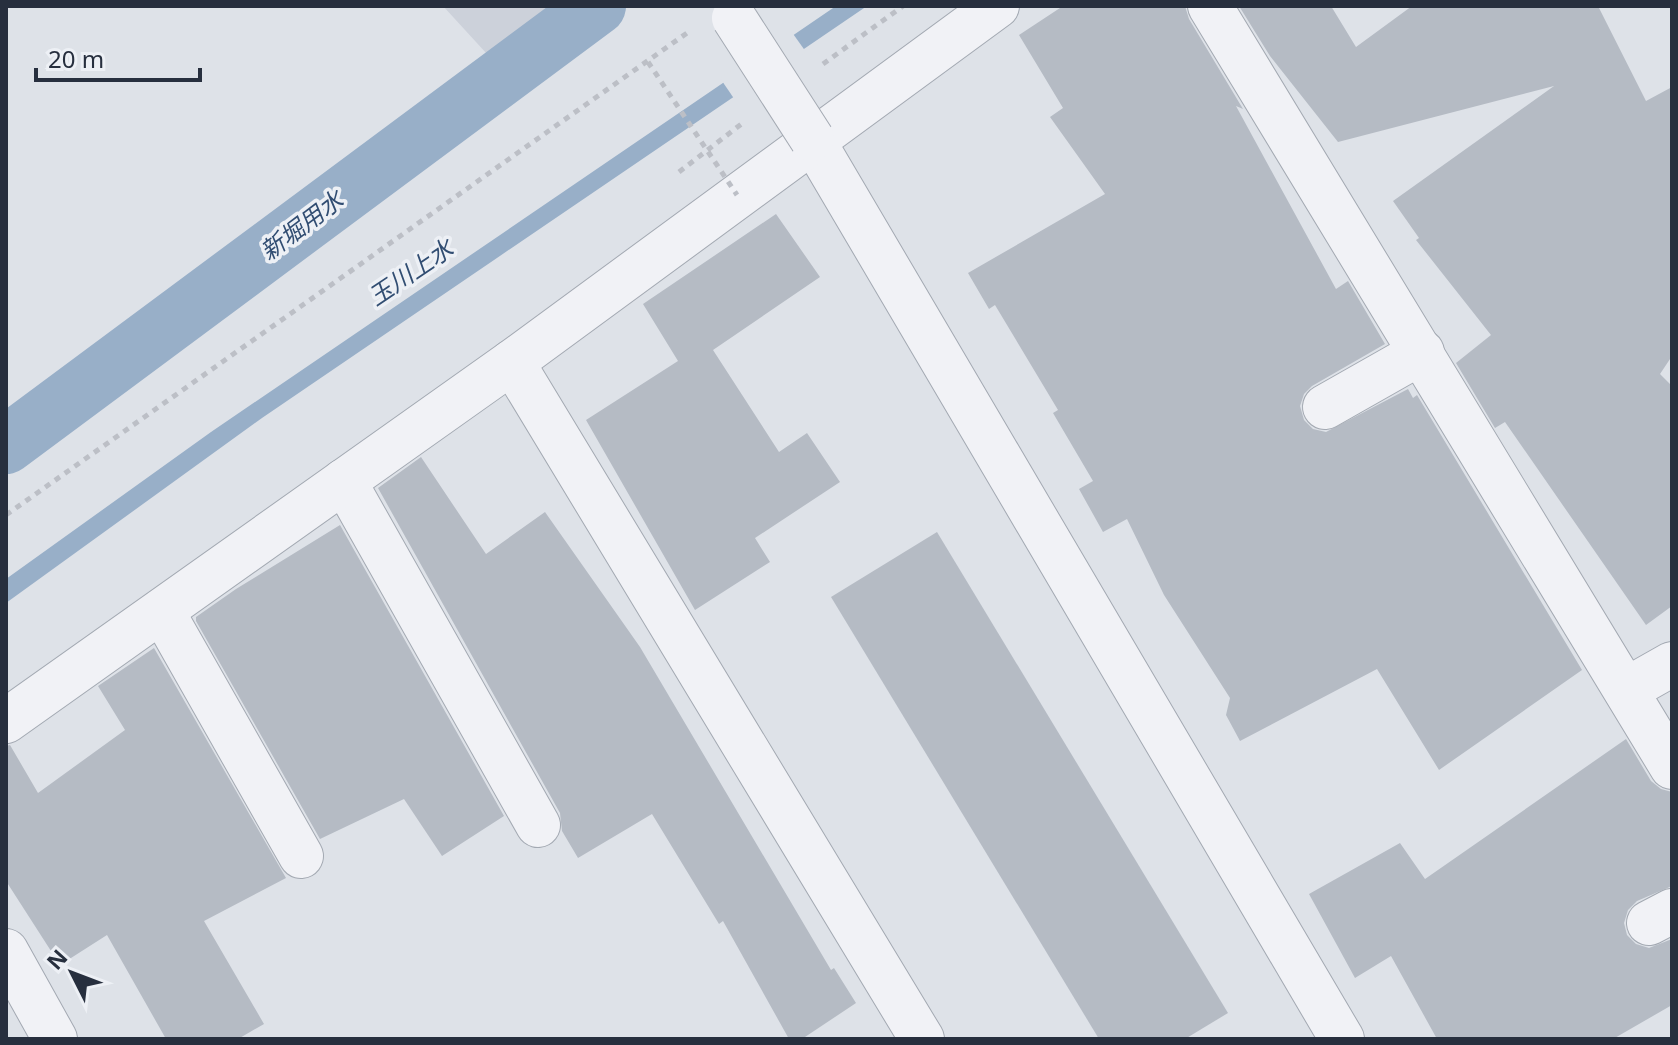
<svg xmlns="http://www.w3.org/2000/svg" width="1678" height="1045" viewBox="0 0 1678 1045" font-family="'Noto Sans','Noto Sans JP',sans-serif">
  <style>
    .built { fill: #ccd1da }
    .water { fill: #98afc8 }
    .pier { fill: #dee2e8 }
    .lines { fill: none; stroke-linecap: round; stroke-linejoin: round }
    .canal { stroke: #98afc8; stroke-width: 58 }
    .building { fill: #b5bbc4 }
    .minor-casing { stroke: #a3a9b2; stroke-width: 46 }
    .path { stroke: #bcbfc6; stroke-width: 5; stroke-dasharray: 6 6; stroke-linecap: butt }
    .minor { stroke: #f1f2f6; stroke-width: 44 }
    .minor-bridge-casing { stroke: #a3a9b2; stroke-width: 46; stroke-linecap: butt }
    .path-bridge { stroke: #bcbfc6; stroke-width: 5; stroke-dasharray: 6 6; stroke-linecap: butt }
    .minor-bridge { stroke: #f1f2f6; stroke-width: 44 }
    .labels { text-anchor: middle; stroke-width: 7; stroke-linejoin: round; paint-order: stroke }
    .water-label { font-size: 24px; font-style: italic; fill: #314d72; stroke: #edf0f5 }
  </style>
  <rect width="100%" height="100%" fill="#dee2e8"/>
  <path class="built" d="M 443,6 L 556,6 L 487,54 Z"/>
  <path class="water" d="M 836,6 L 867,6 L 262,418 L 6,603 L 6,579 L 211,432 Z"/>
  <path class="pier" d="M 791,31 L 806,52 L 735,100 L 720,78 Z"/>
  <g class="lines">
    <path class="canal" d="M 6,445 L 597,6"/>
  </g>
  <g class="building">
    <path d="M 1063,6 L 1185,6 L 1189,19 L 1243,109 L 1236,106 L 1336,289 L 1348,281 L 1385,344 L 1312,386 L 1304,394 L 1300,406 L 1304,420 L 1313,429 L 1326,432 L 1408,389 L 1413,398 L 1417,395 L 1582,670 L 1439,770 L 1377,669 L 1240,741 L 1226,715 L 1230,698 L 1164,595 L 1127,519 L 1103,532 L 1079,489 L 1093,481 L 1053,413 L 1058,410 L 995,305 L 989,309 L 968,273 L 1105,194 L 1050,117 L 1063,108 L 1019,35 Z"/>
    <path d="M 1239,6 L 1331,6 L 1356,47 L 1412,6 L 1598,6 L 1646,101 L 1672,87 L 1672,356 L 1660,374 L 1672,386 L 1672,606 L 1646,625 L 1505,422 L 1495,428 L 1456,363 L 1491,335 L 1416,240 L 1419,238 L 1393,201 L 1554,86 L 1338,142 L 1270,56 Z"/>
    <path d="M 776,214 L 820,277 L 713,350 L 779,452 L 807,433 L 840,482 L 755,538 L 770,562 L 695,610 L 586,420 L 678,361 L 643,304 Z"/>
    <path d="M 421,457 L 486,554 L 545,512 L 640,647 L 831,970 L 834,968 L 856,1003 L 802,1039 L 789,1039 L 723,921 L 719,924 L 652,814 L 578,858 L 562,831 L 560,813 L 378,488 Z"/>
    <path d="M 340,525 L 504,816 L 442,856 L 404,799 L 320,839 L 196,621 L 196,617 L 236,589 Z"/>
    <path d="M 937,532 L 1228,1013 L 1185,1039 L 1099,1039 L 831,597 Z"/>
    <path d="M 154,648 L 286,878 L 204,921 L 264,1024 L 238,1039 L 166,1039 L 107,935 L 60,965 L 6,881 L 6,746 L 10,745 L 38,793 L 125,730 L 98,686 Z"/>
    <path d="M 1626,739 L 1651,781 L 1661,789 L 1672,792 L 1672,886 L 1637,901 L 1628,910 L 1624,923 L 1627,935 L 1636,944 L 1649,948 L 1672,939 L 1672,1005 L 1613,1039 L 1437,1039 L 1391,956 L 1355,978 L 1309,894 L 1400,843 L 1425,879 Z"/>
  </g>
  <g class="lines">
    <g class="minor-casing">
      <g id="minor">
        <path d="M 1210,6 L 1672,767"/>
        <path d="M 812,139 L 1342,1039"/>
        <path d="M 512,362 L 922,1039"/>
        <path d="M 1325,407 L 1422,352"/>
        <path d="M 344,481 L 538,825"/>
        <path d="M 162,611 L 301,856"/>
        <path d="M 1626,690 L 1672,664"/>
        <path d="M 6,721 L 512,362 L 997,6"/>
        <path d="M 1649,923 L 1672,911"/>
        <path d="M 6,951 L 55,1039"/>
      </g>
    </g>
    <g class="path">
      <path d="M 823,64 L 903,6"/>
      <path d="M 679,172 L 744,122"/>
      <path d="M 6,515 L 687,33"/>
    </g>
    <use href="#minor" class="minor"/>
    <g class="minor-bridge-casing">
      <path id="minor-bridge" d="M 734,18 L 812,139"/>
    </g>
    <path class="path-bridge" d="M 648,62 L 737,195"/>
    <use href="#minor-bridge" class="minor-bridge"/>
  </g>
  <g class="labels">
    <g class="water-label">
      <text transform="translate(302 226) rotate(-37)" y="8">新堀用水</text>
      <text transform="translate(411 273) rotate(-34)" y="8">玉川上水</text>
    </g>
  </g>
  <rect width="1678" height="1045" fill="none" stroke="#272f3e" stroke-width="16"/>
  <g transform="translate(72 973) rotate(312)" stroke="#edf0f5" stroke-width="6" paint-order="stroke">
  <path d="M0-6L14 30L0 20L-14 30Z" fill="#272f3e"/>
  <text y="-12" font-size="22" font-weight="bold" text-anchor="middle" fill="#272f3e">N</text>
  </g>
  <path d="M36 68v12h164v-12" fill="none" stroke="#272f3e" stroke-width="4"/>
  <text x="48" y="68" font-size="24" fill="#272f3e" stroke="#edf0f5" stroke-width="6" paint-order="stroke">20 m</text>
</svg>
